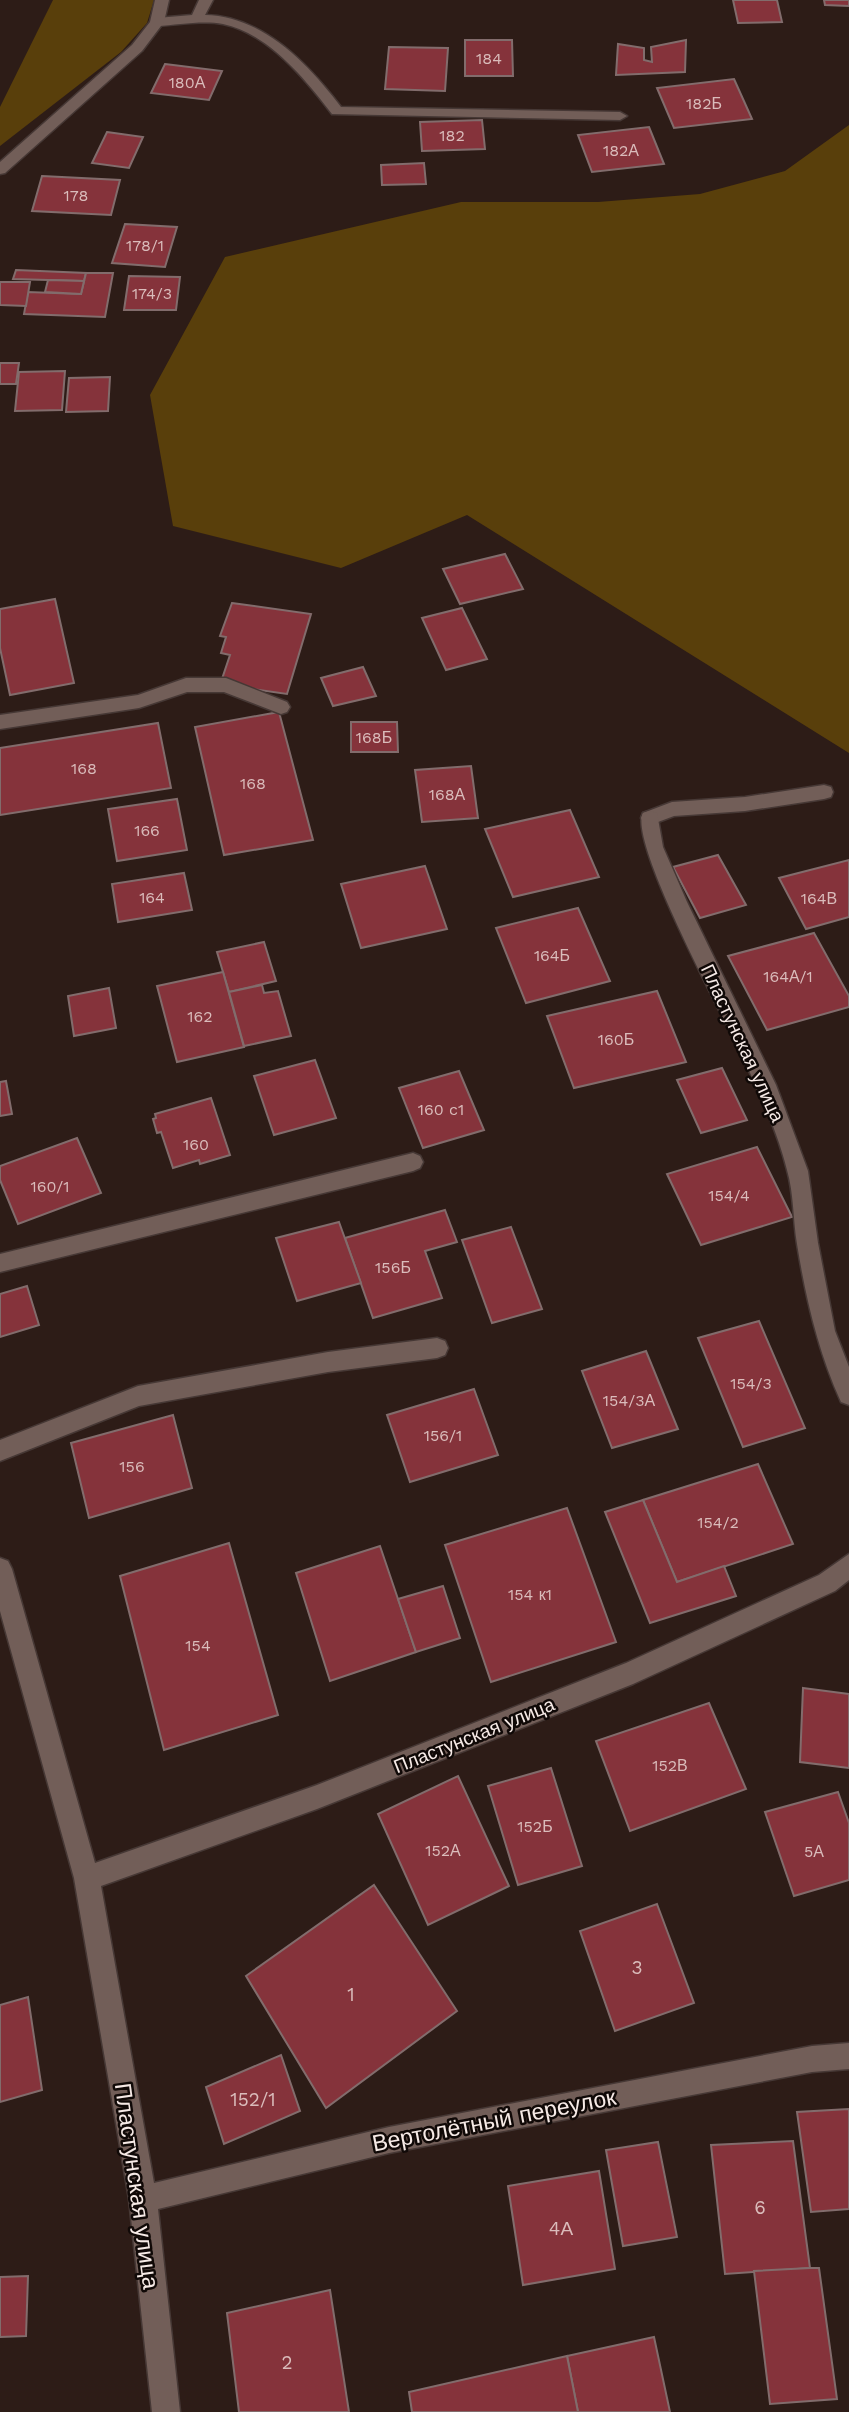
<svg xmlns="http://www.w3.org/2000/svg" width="849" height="2412" viewBox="0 0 849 2412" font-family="'Work Sans',sans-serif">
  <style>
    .green { fill: #593f0b }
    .building { fill: #85333b; stroke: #826c6c; stroke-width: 2 }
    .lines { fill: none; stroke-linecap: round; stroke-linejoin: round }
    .lane-casing { stroke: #463835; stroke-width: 3 }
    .street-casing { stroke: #463835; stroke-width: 3 }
    .lane { fill: #725e58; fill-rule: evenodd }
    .street { fill: #725e58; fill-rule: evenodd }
    .labels { text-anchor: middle; stroke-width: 5; stroke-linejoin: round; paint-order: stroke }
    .number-label { font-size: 16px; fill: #dabcbb }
    .street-label { font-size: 19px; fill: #f6eae6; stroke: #100907 }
    .near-number-label { font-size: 19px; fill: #dabcbb }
    .near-street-label { font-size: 23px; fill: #f6eae6; stroke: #100907 }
  </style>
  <rect width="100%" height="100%" fill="#2d1c17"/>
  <g class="green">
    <path d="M 53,0 L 154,0 L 147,23 L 121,52 L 0,146 L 0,107 Z"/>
    <path d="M 849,125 L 849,753 L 467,515 L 341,568 L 173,526 L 150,395 L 225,257 L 461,202 L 598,202 L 700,194 L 785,171 Z"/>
  </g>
  <g class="building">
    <path d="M 733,0 L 777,0 L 782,22 L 738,23 Z"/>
    <path d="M 824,0 L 849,0 L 849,6 L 825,5 Z"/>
    <path d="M 465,40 L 512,40 L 513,76 L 465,76 Z"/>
    <path d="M 686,40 L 685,72 L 616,75 L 618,44 L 644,48 L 644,60 L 652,62 L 651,47 Z"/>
    <path d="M 389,47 L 448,48 L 445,91 L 385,89 Z"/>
    <path d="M 165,64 L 222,71 L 209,100 L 151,93 Z"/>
    <path d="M 734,79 L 752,119 L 674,128 L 657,88 Z"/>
    <path d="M 482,120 L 485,149 L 422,151 L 420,122 Z"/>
    <path d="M 649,127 L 664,164 L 592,172 L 578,135 Z"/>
    <path d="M 107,132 L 143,137 L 129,168 L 92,163 Z"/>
    <path d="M 424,163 L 426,184 L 382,185 L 381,165 Z"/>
    <path d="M 42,176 L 120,180 L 111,215 L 32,211 Z"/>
    <path d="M 125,224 L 177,227 L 165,267 L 112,263 Z"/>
    <path d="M 16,270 L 86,273 L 84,281 L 13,279 Z"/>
    <path d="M 86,273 L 113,273 L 105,317 L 24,314 L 28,292 L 81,294 Z"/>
    <path d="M 129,276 L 180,277 L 176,310 L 124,310 Z"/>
    <path d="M 48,280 L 84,281 L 81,294 L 45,292 Z"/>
    <path d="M 0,282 L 30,282 L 26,306 L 0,305 Z"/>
    <path d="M 0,363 L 19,363 L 16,384 L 0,384 Z"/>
    <path d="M 65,371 L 62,410 L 15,411 L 19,372 Z"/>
    <path d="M 110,377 L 108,411 L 66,412 L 69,378 Z"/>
    <path d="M 505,554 L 523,589 L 460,604 L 443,569 Z"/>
    <path d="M 55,599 L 74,683 L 10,695 L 0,648 L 0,609 Z"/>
    <path d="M 232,603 L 311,614 L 287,694 L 231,686 L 222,679 L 230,655 L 221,653 L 226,637 L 220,636 Z"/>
    <path d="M 462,608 L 487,659 L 446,670 L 422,618 Z"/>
    <path d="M 363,667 L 376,696 L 333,706 L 321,678 Z"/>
    <path d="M 279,712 L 313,840 L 224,855 L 195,727 Z"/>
    <path d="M 351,722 L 397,722 L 398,752 L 351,752 Z"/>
    <path d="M 158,723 L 171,788 L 0,815 L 0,748 Z"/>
    <path d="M 471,766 L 478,818 L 422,822 L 415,770 Z"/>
    <path d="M 177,799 L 187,850 L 117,861 L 108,809 Z"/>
    <path d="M 570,810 L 599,877 L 513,897 L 485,829 Z"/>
    <path d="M 718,855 L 746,905 L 700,918 L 673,867 Z"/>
    <path d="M 849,860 L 849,917 L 806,929 L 779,878 Z"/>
    <path d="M 425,866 L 447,929 L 361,948 L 341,884 Z"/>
    <path d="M 184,873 L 192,910 L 118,922 L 112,884 Z"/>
    <path d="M 578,908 L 610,981 L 526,1003 L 496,928 Z"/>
    <path d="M 814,933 L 849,996 L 849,1007 L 767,1030 L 728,956 Z"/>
    <path d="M 264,942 L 276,981 L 229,992 L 217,952 Z"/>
    <path d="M 223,972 L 244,1047 L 177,1062 L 157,986 Z"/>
    <path d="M 262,985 L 264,993 L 278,991 L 291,1036 L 244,1046 L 229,992 Z"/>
    <path d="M 109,988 L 116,1028 L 74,1036 L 68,996 Z"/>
    <path d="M 657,991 L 686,1062 L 574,1088 L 547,1016 Z"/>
    <path d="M 315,1060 L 336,1118 L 274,1135 L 254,1076 Z"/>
    <path d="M 722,1068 L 747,1120 L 701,1133 L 677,1080 Z"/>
    <path d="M 459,1071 L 484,1130 L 423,1148 L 399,1088 Z"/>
    <path d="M 6,1081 L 12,1114 L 0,1116 L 0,1082 Z"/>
    <path d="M 211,1098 L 230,1155 L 200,1164 L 199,1160 L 173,1168 L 161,1132 L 157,1133 L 153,1119 L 156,1118 L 155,1114 Z"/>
    <path d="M 77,1138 L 101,1193 L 18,1224 L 0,1180 L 0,1166 Z"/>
    <path d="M 757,1147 L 792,1217 L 701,1245 L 667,1174 Z"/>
    <path d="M 445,1210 L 457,1242 L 425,1251 L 442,1298 L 373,1318 L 345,1238 Z"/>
    <path d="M 339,1222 L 361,1283 L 297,1301 L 276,1238 Z"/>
    <path d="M 511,1227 L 542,1309 L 492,1323 L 462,1240 Z"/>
    <path d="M 27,1286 L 39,1325 L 0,1337 L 0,1294 Z"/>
    <path d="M 759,1321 L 805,1428 L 743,1447 L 698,1338 Z"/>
    <path d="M 646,1351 L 678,1429 L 612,1448 L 582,1371 Z"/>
    <path d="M 474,1389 L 498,1455 L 410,1482 L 387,1415 Z"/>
    <path d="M 173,1415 L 192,1488 L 89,1518 L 71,1443 Z"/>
    <path d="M 758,1464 L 793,1544 L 677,1582 L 643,1500 Z"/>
    <path d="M 643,1500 L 677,1582 L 724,1566 L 736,1596 L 650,1623 L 605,1512 Z"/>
    <path d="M 567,1508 L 616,1642 L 491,1682 L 445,1545 Z"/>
    <path d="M 229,1543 L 278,1715 L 164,1750 L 120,1576 Z"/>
    <path d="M 380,1546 L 416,1652 L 330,1681 L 296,1573 Z"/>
    <path d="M 443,1586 L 460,1638 L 416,1652 L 398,1599 Z"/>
    <path d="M 803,1688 L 849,1694 L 849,1768 L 800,1762 Z"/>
    <path d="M 709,1703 L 746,1789 L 630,1831 L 596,1741 Z"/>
    <path d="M 551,1768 L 582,1866 L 518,1885 L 488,1786 Z"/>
    <path d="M 458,1776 L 509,1886 L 428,1925 L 378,1814 Z"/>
    <path d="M 838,1792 L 849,1823 L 849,1880 L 794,1896 L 765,1812 Z"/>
    <path d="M 374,1885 L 457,2011 L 326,2108 L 246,1976 Z"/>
    <path d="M 657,1904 L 694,2003 L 615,2031 L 580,1931 Z"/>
    <path d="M 28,1997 L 42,2090 L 0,2102 L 0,2005 Z"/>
    <path d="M 281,2055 L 300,2111 L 224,2144 L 206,2087 Z"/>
    <path d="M 849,2109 L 849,2209 L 811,2212 L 797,2112 Z"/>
    <path d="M 793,2141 L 810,2268 L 725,2274 L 711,2145 Z"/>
    <path d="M 658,2142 L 677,2237 L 623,2246 L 606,2150 Z"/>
    <path d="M 599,2171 L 615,2269 L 523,2285 L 508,2186 Z"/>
    <path d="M 810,2268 L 819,2268 L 837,2399 L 770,2404 L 754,2271 Z"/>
    <path d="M 28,2276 L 26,2336 L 0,2337 L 0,2277 Z"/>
    <path d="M 330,2290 L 349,2412 L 239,2412 L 227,2313 Z"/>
    <path d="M 654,2337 L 670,2412 L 578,2412 L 567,2356 Z"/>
    <path d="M 567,2356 L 578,2412 L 412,2412 L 409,2392 Z"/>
  </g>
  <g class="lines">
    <g class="lane-casing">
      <g id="lane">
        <path d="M 199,0 L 213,0 L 205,15 C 263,16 308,64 341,107 L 620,112 L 627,116 L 620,120 L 332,114 C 306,80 268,33 223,24 C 202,20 178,25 157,26 L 150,22 L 157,18 L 192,15 Z"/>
        <path d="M 186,678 L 226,678 L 287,702 L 290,707 L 287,712 L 281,714 L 224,692 L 187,692 L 139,708 L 0,729 L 0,715 L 138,695 Z"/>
        <path d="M 824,785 L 831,787 L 833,792 L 831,797 L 824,799 L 745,811 L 674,816 L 650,825 L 643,823 L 641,818 L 643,813 L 672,802 L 745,797 Z"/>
        <path d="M 413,1153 L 420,1156 L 423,1162 L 420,1168 L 413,1171 L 0,1272 L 0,1254 Z"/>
        <path d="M 437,1338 L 445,1341 L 448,1348 L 445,1355 L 437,1358 L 328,1372 L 139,1406 L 0,1461 L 0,1440 L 138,1386 L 328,1352 Z"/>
      </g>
    </g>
    <g class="street-casing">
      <g id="street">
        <path d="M 155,0 L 169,0 L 164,22 L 142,51 L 5,173 L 0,174 L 0,162 L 132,45 L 150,22 Z"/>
        <path d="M 650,811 L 657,813 L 663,847 L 687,902 L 776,1085 L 808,1171 L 818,1243 L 835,1331 L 849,1367 L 849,1405 L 841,1402 C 818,1351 806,1299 797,1244 C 793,1220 794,1194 787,1170 C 777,1130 758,1089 740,1052 C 723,1016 628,841 643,813 Z"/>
        <path d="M 849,1554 L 849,1580 L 835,1591 L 633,1684 L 317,1809 L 101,1886 L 154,2183 L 389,2127 L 812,2046 L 849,2043 L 849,2069 L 812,2072 L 389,2153 L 158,2209 L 180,2412 L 152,2412 L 129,2199 L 74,1878 L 0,1611 L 0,1558 L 8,1561 L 12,1569 L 95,1863 L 317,1785 L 626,1663 L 819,1575 Z"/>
      </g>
    </g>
    <use href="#lane" class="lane"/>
    <use href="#street" class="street"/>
  </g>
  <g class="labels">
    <g class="number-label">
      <text x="489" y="64">184</text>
      <text x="187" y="88">180А</text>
      <text x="704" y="109">182Б</text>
      <text x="452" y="141">182</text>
      <text x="621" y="156">182А</text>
      <text x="76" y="201">178</text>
      <text x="145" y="251">178/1</text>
      <text x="152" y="299">174/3</text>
      <text x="374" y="743">168Б</text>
      <text x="84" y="774">168</text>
      <text x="253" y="789">168</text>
      <text x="447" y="800">168А</text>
      <text x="147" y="836">166</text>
      <text x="152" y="903">164</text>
      <text x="819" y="904">164В</text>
      <text x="552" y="961">164Б</text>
      <text x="788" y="982">164А/1</text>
      <text x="200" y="1022">162</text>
      <text x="616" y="1045">160Б</text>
      <text x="441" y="1115">160 c1</text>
      <text x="196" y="1150">160</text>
      <text x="50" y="1192">160/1</text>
      <text x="729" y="1201">154/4</text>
      <text x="393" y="1273">156Б</text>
      <text x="751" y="1389">154/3</text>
      <text x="629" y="1406">154/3А</text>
      <text x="443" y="1441">156/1</text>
      <text x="132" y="1472">156</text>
      <text x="718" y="1528">154/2</text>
      <text x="530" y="1600">154 к1</text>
      <text x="198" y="1651">154</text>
      <text x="670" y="1771">152В</text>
      <text x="535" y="1832">152Б</text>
      <text x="443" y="1856">152А</text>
      <text x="814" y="1857">5А</text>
    </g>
    <g class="street-label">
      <text transform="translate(743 1043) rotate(65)" y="7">Пластунская улица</text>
      <text transform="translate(474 1735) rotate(-22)" y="7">Пластунская улица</text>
    </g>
    <g class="near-number-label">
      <text x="637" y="1974">3</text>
      <text x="351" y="2001">1</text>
      <text x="253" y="2106">152/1</text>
      <text x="760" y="2214">6</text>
      <text x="561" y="2235">4А</text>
      <text x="287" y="2369">2</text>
    </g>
    <g class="near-street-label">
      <text transform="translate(494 2120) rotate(-11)" y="8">Вертолётный переулок</text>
      <text transform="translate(137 2186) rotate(82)" y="8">Пластунская улица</text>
    </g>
  </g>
</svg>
